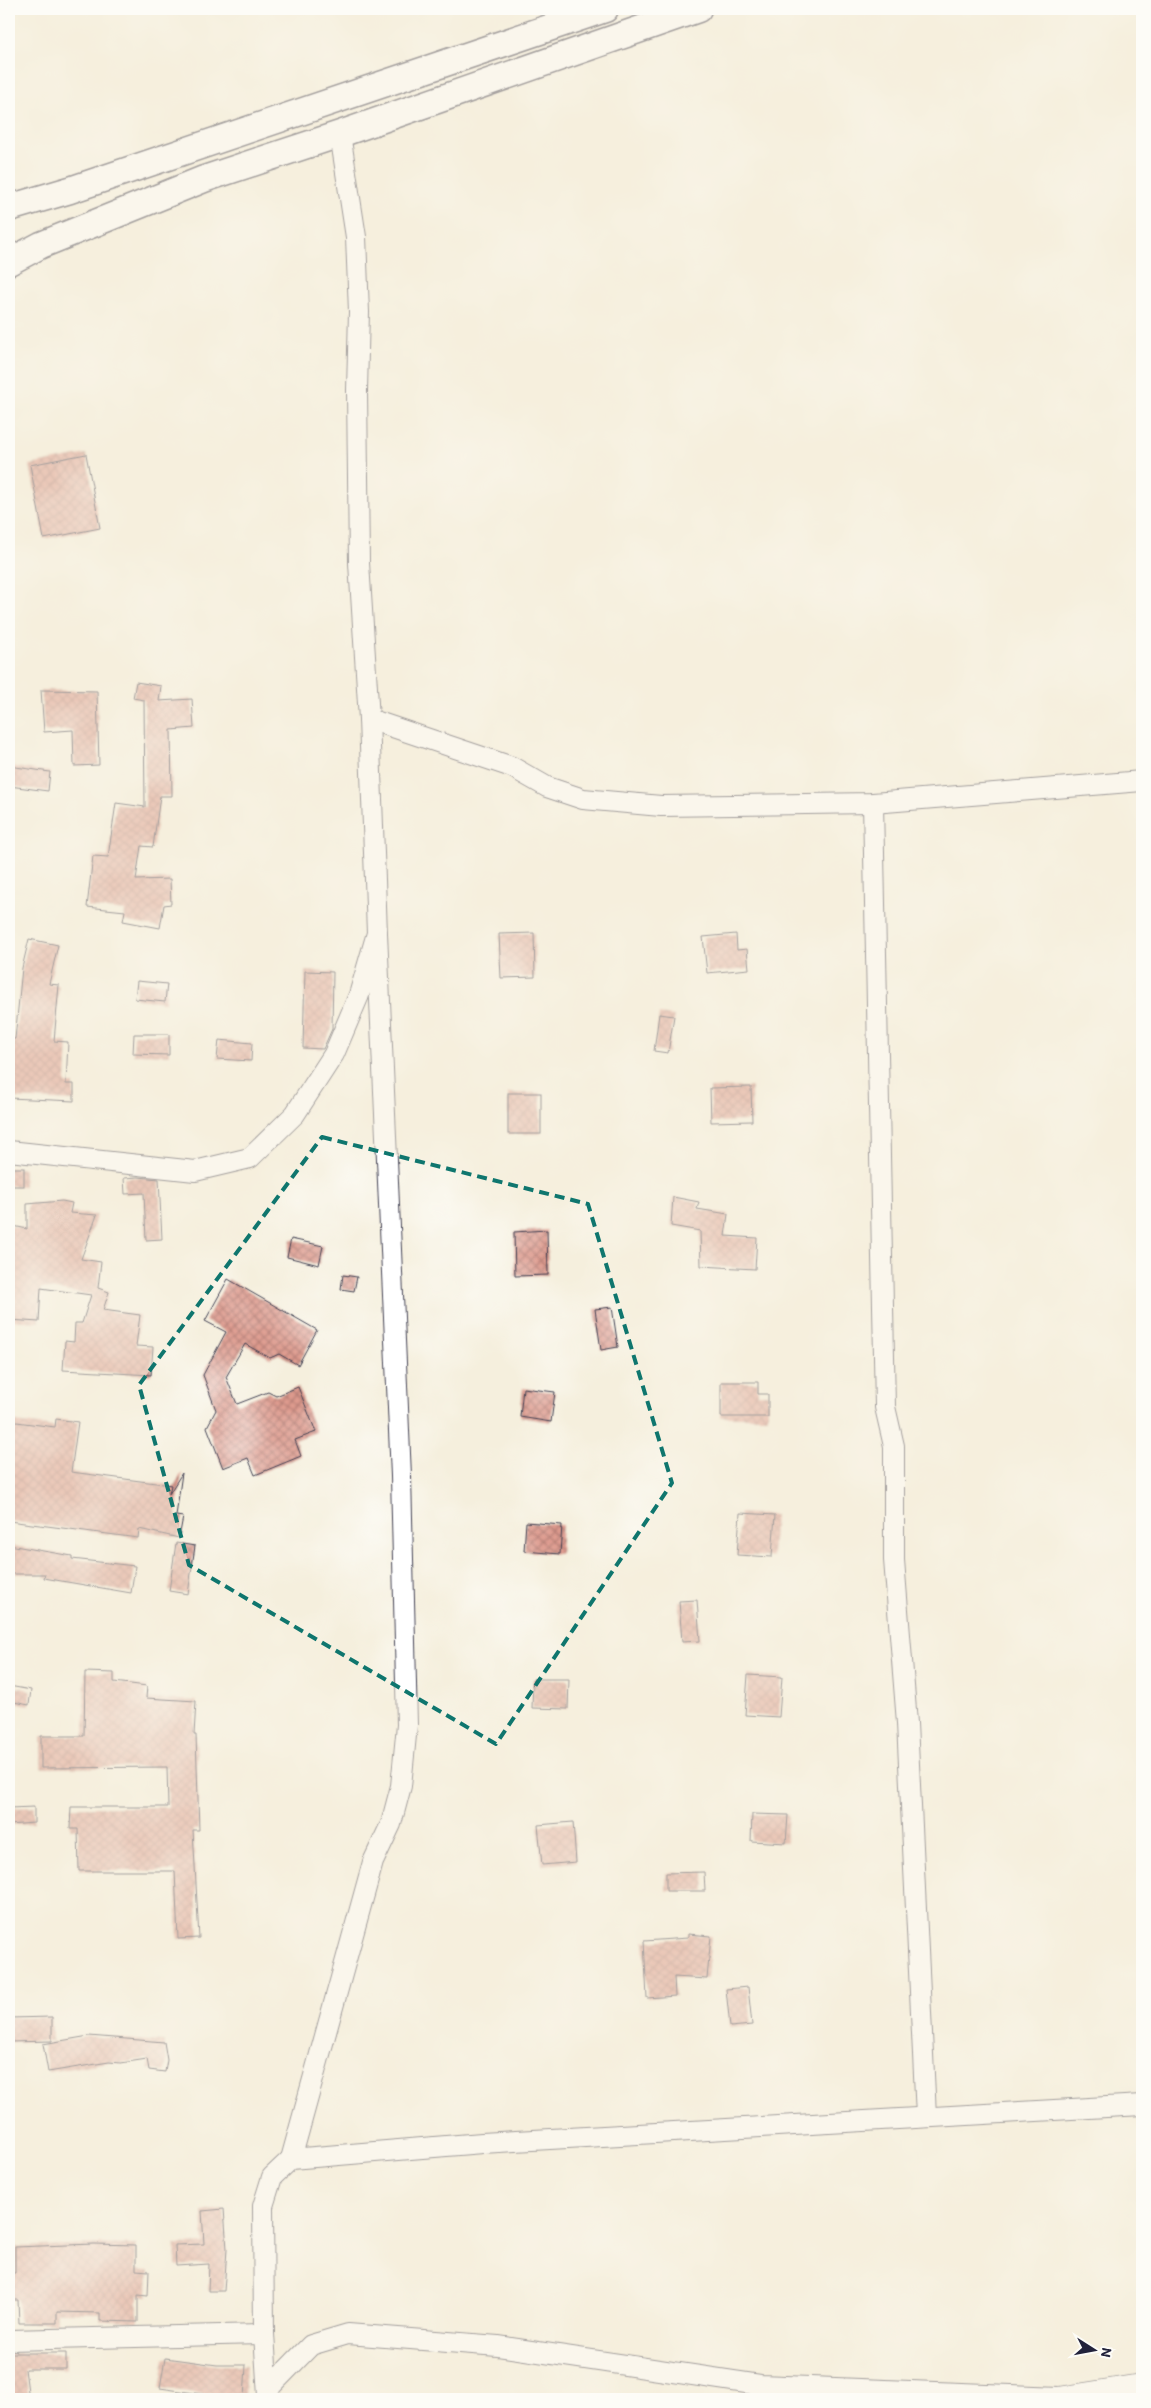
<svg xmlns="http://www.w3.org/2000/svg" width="1151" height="2408" viewBox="0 0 1151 2408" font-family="Itim,sans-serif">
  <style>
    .building { fill: url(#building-cross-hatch) }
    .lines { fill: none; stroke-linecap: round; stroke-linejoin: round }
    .minor-casing { stroke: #424153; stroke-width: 22 }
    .major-casing { stroke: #424153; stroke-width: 29 }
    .minor { stroke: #fff; stroke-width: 20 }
    .major { stroke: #fff; stroke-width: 26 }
    .marked { fill: none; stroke: #0f766e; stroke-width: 4; stroke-dasharray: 10 6; stroke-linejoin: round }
  </style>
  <defs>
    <pattern id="building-cross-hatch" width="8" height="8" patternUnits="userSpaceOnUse" patternTransform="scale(1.25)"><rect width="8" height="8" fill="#dd9a8d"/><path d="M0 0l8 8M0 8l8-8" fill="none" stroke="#b37d74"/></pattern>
  </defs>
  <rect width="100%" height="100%" fill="#fdfcf7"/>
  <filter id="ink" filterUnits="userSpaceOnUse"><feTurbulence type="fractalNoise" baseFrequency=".02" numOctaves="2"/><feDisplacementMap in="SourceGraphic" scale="10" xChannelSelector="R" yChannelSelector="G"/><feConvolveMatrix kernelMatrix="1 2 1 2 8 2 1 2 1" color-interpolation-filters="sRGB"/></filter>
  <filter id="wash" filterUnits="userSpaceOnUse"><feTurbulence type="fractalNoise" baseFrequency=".0096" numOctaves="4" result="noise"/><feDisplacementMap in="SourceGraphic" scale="20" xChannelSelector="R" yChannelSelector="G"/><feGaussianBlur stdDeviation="1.12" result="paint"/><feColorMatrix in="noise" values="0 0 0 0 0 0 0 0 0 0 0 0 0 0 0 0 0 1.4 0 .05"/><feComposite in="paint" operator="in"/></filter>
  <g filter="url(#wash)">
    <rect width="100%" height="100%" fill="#f5efdd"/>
    <g id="blocks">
      <g class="building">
        <path d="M 86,454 L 100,528 L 44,539 L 30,465 Z"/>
        <path d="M 136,682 L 161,686 L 159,701 L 192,699 L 194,728 L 171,730 L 172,796 L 160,796 L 153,847 L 141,846 L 136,880 L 170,879 L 171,904 L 164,905 L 160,928 L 123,921 L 125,911 L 87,907 L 93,856 L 108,857 L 116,803 L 145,807 L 144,700 L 133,698 Z"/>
        <path d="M 41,690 L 97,691 L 99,765 L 74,766 L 73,730 L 44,732 Z"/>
        <path d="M 9,766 L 50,772 L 48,791 L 9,786 Z"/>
        <path d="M 534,933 L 535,977 L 501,978 L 499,934 Z"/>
        <path d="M 736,934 L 737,950 L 747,949 L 749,969 L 707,973 L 703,937 Z"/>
        <path d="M 29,939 L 58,945 L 49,984 L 59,985 L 54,1041 L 68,1042 L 66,1084 L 74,1084 L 74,1101 L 9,1098 L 12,1039 L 15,1039 L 22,968 Z"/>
        <path d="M 305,971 L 333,972 L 332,1029 L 323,1049 L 303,1048 Z"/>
        <path d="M 137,981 L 167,984 L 165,1002 L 135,999 Z"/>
        <path d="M 659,1014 L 674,1016 L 668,1053 L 654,1051 Z"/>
        <path d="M 134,1034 L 169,1034 L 169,1055 L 133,1054 Z"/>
        <path d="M 219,1040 L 252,1043 L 251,1061 L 217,1059 Z"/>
        <path d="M 751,1087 L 752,1121 L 711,1122 L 710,1088 Z"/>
        <rect x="508" y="1093" width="33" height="41"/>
        <rect x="9" y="1168" width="15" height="18"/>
        <path d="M 138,1177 L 159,1179 L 162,1239 L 146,1240 L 144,1193 L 125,1194 L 124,1178 Z"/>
        <path d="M 673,1197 L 699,1202 L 697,1209 L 728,1214 L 725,1236 L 757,1238 L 755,1269 L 701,1266 L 700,1231 L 671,1226 Z"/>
        <path d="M 62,1201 L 72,1203 L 70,1213 L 97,1215 L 81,1259 L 101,1262 L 98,1288 L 109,1292 L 103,1310 L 140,1315 L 136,1346 L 153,1347 L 151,1375 L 63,1370 L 65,1341 L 74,1342 L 75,1323 L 82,1323 L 91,1295 L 41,1288 L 39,1322 L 9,1320 L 9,1225 L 27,1229 L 27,1204 Z"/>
        <path d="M 547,1230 L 548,1275 L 515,1276 L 514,1232 Z"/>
        <path d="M 291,1239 L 323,1246 L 319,1265 L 287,1257 Z"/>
        <path d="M 343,1275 L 357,1277 L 354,1291 L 341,1289 Z"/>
        <path d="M 228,1279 L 317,1330 L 298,1365 L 279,1354 L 270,1358 L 245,1344 L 226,1377 L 237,1404 L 268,1392 L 276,1396 L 298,1387 L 316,1432 L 295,1440 L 301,1456 L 255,1475 L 248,1458 L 223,1468 L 207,1427 L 216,1410 L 203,1375 L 226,1332 L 205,1321 Z"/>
        <path d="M 612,1307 L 618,1347 L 601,1350 L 595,1309 Z"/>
        <path d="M 721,1382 L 758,1382 L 758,1394 L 768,1394 L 768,1417 L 721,1417 Z"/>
        <path d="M 523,1388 L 555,1392 L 551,1422 L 520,1417 Z"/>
        <path d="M 56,1419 L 78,1422 L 71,1472 L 171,1485 L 169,1494 L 182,1473 L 176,1516 L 183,1517 L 179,1538 L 139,1529 L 138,1538 L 9,1521 L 9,1421 L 55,1427 Z"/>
        <path d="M 740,1513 L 775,1515 L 772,1557 L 737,1555 Z"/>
        <path d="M 526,1522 L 562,1525 L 560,1554 L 524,1551 Z"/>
        <path d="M 176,1543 L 195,1546 L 188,1594 L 169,1591 Z"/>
        <path d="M 9,1545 L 72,1556 L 72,1559 L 135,1566 L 131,1593 L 44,1578 L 45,1574 L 9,1574 Z"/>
        <path d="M 697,1600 L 700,1641 L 682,1642 L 679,1601 Z"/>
        <path d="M 85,1672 L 114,1673 L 114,1682 L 147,1686 L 146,1698 L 196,1701 L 194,1735 L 196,1735 L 199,1830 L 193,1830 L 199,1938 L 178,1939 L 175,1871 L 79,1871 L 78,1829 L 70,1829 L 71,1807 L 168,1807 L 167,1767 L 41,1768 L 41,1736 L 84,1736 Z"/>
        <path d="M 748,1675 L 782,1677 L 779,1717 L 745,1715 Z"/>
        <path d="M 533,1679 L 569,1679 L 568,1709 L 532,1708 Z"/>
        <path d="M 9,1686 L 31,1690 L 29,1705 L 9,1701 Z"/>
        <path d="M 34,1807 L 34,1823 L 9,1825 L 9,1808 Z"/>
        <path d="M 752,1814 L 788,1815 L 786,1843 L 751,1841 Z"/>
        <path d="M 573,1822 L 576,1862 L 542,1865 L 538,1825 Z"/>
        <path d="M 704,1872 L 705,1891 L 666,1891 L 666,1873 Z"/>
        <path d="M 688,1934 L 711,1936 L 707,1979 L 674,1977 L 675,1996 L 647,1998 L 644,1941 L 688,1938 Z"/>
        <path d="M 748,1987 L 752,2025 L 730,2027 L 726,1989 Z"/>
        <path d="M 52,2017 L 52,2041 L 9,2042 L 9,2018 Z"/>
        <path d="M 89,2036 L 164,2042 L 167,2060 L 165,2072 L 149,2070 L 147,2059 L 121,2063 L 109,2062 L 48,2072 L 43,2044 Z"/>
        <path d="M 224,2209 L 227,2249 L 224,2291 L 208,2291 L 209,2264 L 176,2266 L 175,2245 L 204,2244 L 202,2211 Z"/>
        <path d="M 93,2244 L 136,2245 L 136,2270 L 149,2271 L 148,2296 L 138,2295 L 138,2322 L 100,2321 L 100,2313 L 57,2312 L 57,2323 L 19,2323 L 18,2300 L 9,2300 L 9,2273 L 15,2273 L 15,2247 Z"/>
        <path d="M 9,2353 L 66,2353 L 66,2369 L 25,2369 L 29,2399 L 9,2399 Z"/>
        <path d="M 165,2358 L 217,2365 L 246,2365 L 244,2399 L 215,2399 L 215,2396 L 160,2388 Z"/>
      </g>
    </g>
  </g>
  <g filter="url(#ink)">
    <use href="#blocks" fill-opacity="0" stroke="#424153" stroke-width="1"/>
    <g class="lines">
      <g class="minor-casing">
        <g id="minor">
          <path d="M 340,134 L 356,237 L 359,312 L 357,390 L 359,563 L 369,719 L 512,767 L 547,787 L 583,799 L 661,806 L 873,803 L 1142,781"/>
          <path d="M 873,803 L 885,1407 L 894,1446 L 894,1560 L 907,1723 L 926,2116"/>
          <path d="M 9,1151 L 195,1171 L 250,1158 L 295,1114 L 334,1054 L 359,995 L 377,933 L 369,719"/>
          <path d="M 291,2159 L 373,1862 L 391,1824 L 401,1786 L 407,1725 L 401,1476 L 377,933"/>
          <path d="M 264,2334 L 268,2396"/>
          <path d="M 9,2340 L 264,2334 L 263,2206 L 272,2177 L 291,2159 L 482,2143 L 1142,2105"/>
          <path d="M 268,2389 L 311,2345 L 348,2334 L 498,2346 L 760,2385 L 1060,2397 L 1142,2384"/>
        </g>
      </g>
      <g class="major-casing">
        <g id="major">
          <path d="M 9,208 L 70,190 L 605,9"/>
          <path d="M 9,262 L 41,245 L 204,179 L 340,134 L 698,9"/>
        </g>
      </g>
      <use href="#minor" class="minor"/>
      <use href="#major" class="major"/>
    </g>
  </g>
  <path d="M0 0H1151V2408H0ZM 322,1137 L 588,1204 L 672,1483 L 496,1744 L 189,1565 L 139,1385 Z" fill="#f5efdd" fill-opacity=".55" fill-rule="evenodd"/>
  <path class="marked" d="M 322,1137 L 588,1204 L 672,1483 L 496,1744 L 189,1565 L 139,1385 Z"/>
  <rect width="1151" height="2408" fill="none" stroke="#fdfcf7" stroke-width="30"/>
  <g transform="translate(1094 2350) rotate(101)" stroke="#fdfcf7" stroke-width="4" paint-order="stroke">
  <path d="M0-4L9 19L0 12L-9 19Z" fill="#22223b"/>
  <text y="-8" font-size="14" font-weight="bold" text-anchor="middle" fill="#22223b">N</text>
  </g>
</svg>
